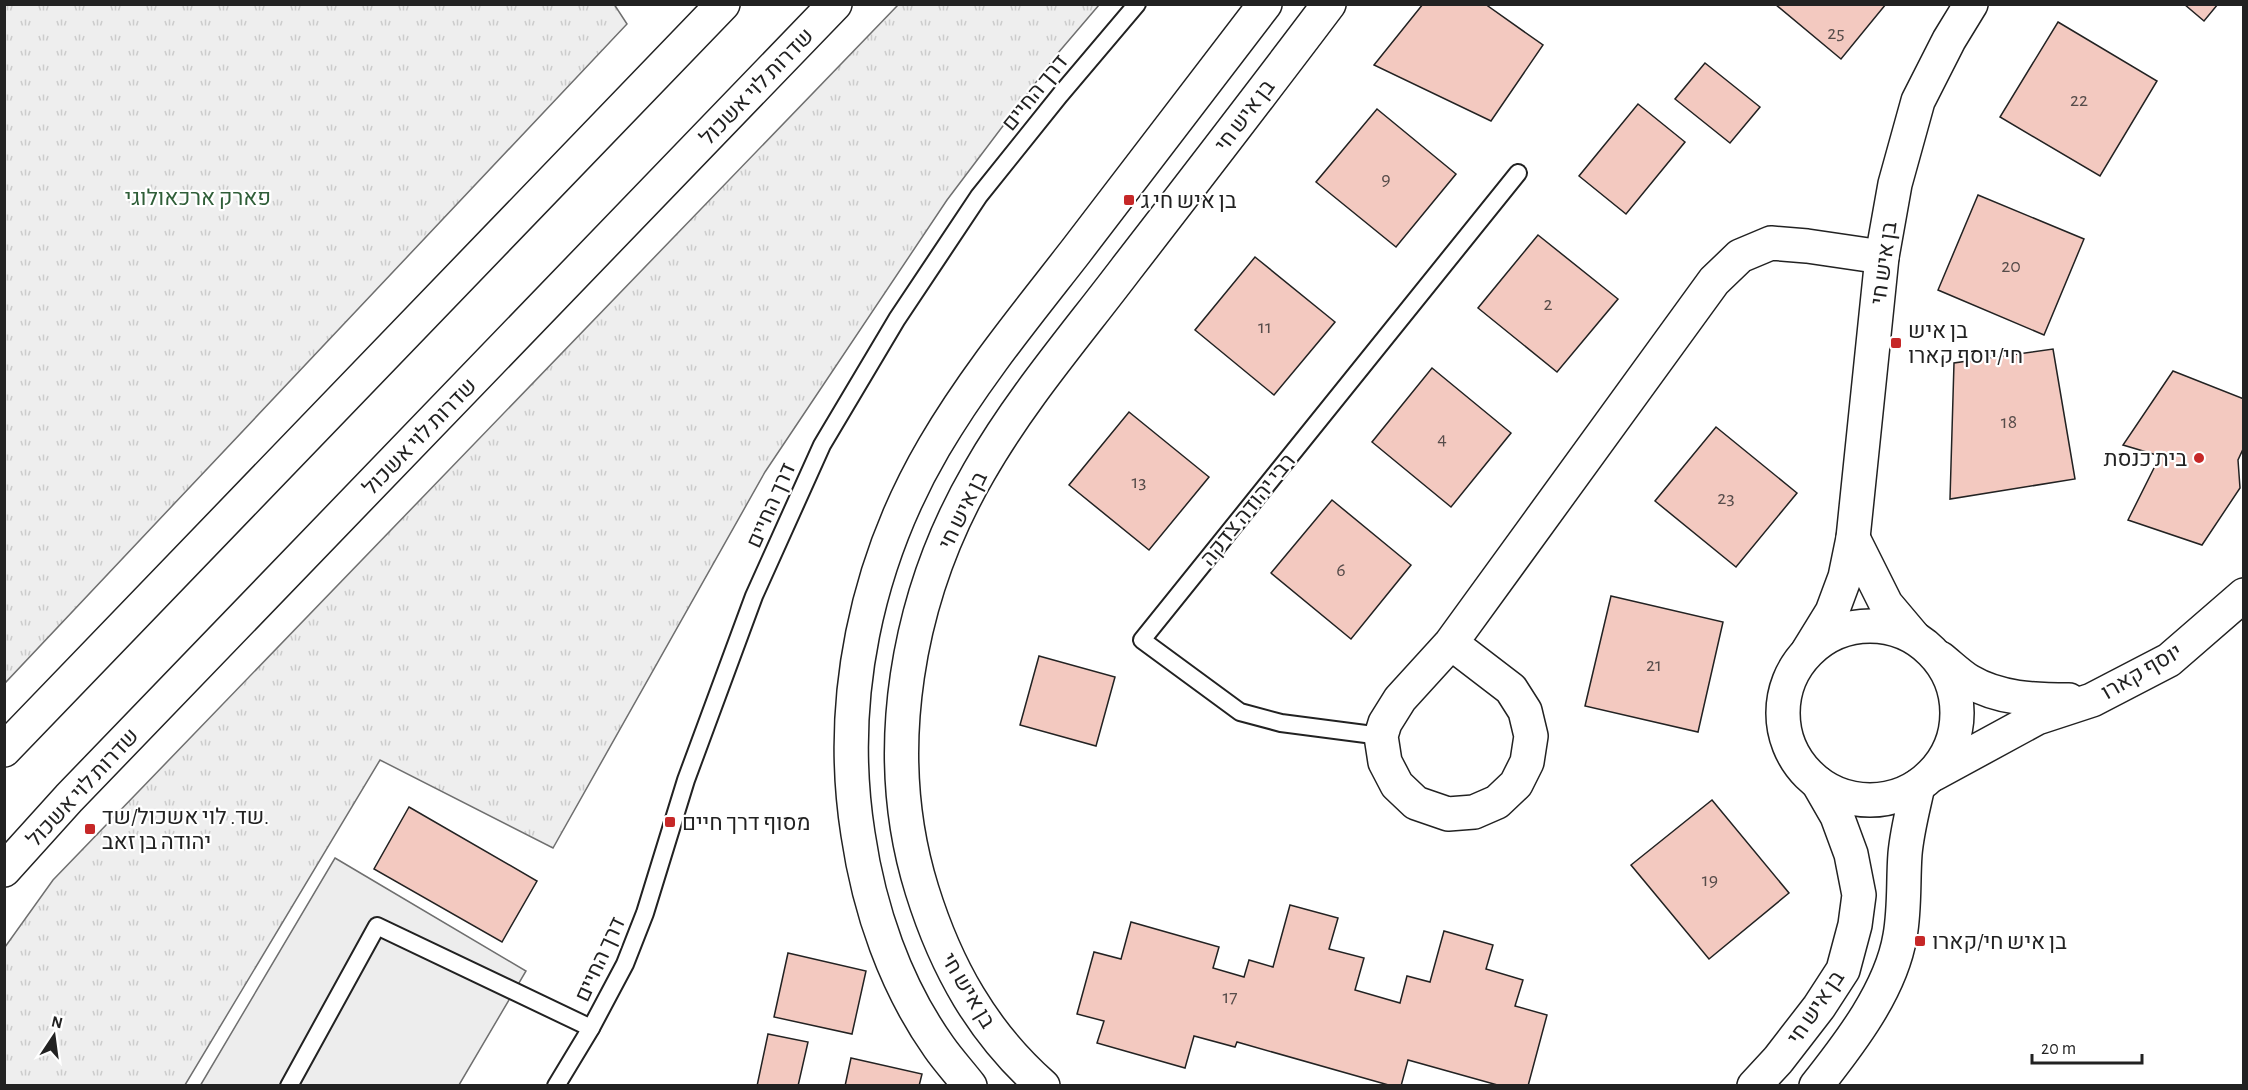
<svg xmlns="http://www.w3.org/2000/svg" width="2248" height="1090" viewBox="0 0 2248 1090" font-family="'Alegreya Sans',Heebo,sans-serif">
  <style>
    .grass { fill: url(#grass-tufts); stroke: #6f6f6f; stroke-width: 1.5 }
    .parking { fill: #ededed; stroke: #6f6f6f; stroke-width: 1.5 }
    .building { fill: #f3c9c0; stroke: #222; stroke-width: 1.5 }
    .lines { fill: none; stroke-linecap: round; stroke-linejoin: round }
    .service-casing { stroke: #222; stroke-width: 20 }
    .minor-casing { stroke: #222; stroke-width: 36 }
    .tertiary-casing { stroke: #222; stroke-width: 36 }
    .secondary-casing { stroke: #222; stroke-width: 36 }
    .service { stroke: #fff; stroke-width: 16 }
    .minor { stroke: #fff; stroke-width: 33 }
    .tertiary { stroke: #fff; stroke-width: 33 }
    .secondary { stroke: #fff; stroke-width: 33 }
    .poi-dot { fill: #c62828; stroke: #fff; stroke-width: 2 }
    .labels { text-anchor: middle; stroke-width: 4.5; stroke-linejoin: round; paint-order: stroke }
    .number-label { font-size: 20px; fill: #564c4a }
    .street-label { font-size: 22px; fill: #222; stroke: #fff }
    .park-label { font-size: 22px; fill: #2f5e38; stroke: #fff }
    .poi-label { font-size: 22px; fill: #222; stroke: #fff; text-anchor: start }
  </style>
  <defs>
    <pattern id="grass-tufts" width="24" height="20" patternUnits="userSpaceOnUse" patternTransform="scale(1.5)"><rect width="24" height="20" fill="#eee"/><path d="M3 7l-1-3M5 7V3M7 7l1-3M15 17l-1-3M17 17v-4M19 17l1-3" fill="none" stroke="#ccc"/></pattern>
  </defs>
  <rect width="100%" height="100%" fill="#fff"/>
  <g class="grass">
    <path d="M 5,4 L 614,4 L 627,24 L 5,683 Z"/>
    <path d="M 898,5 L 1099,5 L 1058,53 L 947,200 L 765,472 L 553,848 L 380,760 L 185,1085 L 5,1085 L 5,947 L 53,880 Z"/>
  </g>
  <path class="parking" d="M 335,858 L 526,971 L 459,1085 L 200,1086 Z"/>
  <g class="building">
    <path d="M 1423,4 L 1485,4 L 1543,45 L 1491,121 L 1374,65 Z"/>
    <path d="M 1775,4 L 1886,4 L 1841,59 Z"/>
    <path d="M 2184,4 L 2218,4 L 2204,21 Z"/>
    <path d="M 2058,22 L 2157,81 L 2100,176 L 2000,117 Z"/>
    <path d="M 1705,63 L 1760,107 L 1730,143 L 1675,99 Z"/>
    <path d="M 1638,104 L 1685,142 L 1626,214 L 1579,176 Z"/>
    <path d="M 1377,109 L 1456,174 L 1396,247 L 1316,182 Z"/>
    <path d="M 1978,195 L 2084,239 L 2044,335 L 1938,290 Z"/>
    <path d="M 1538,235 L 1618,299 L 1557,372 L 1478,308 Z"/>
    <path d="M 1255,257 L 1335,322 L 1274,395 L 1195,330 Z"/>
    <path d="M 2053,349 L 2075,479 L 1950,499 L 1954,363 Z"/>
    <path d="M 1432,368 L 1511,433 L 1451,507 L 1372,442 Z"/>
    <path d="M 2173,371 L 2244,399 L 2244,447 L 2238,460 L 2240,488 L 2202,545 L 2128,520 L 2160,456 L 2123,445 Z"/>
    <path d="M 1129,412 L 1209,477 L 1149,550 L 1069,485 Z"/>
    <path d="M 1716,427 L 1797,493 L 1736,567 L 1655,501 Z"/>
    <path d="M 1332,500 L 1411,565 L 1351,639 L 1271,573 Z"/>
    <path d="M 1611,596 L 1723,622 L 1698,732 L 1585,706 Z"/>
    <path d="M 1039,656 L 1115,677 L 1096,746 L 1020,725 Z"/>
    <path d="M 1712,800 L 1789,893 L 1709,959 L 1631,865 Z"/>
    <path d="M 409,807 L 537,881 L 502,942 L 374,869 Z"/>
    <path d="M 1290,905 L 1338,918 L 1329,949 L 1364,958 L 1355,990 L 1400,1003 L 1407,976 L 1430,982 L 1444,931 L 1493,945 L 1486,969 L 1523,980 L 1515,1006 L 1547,1015 L 1528,1086 L 1501,1086 L 1408,1060 L 1401,1086 L 1392,1086 L 1237,1042 L 1235,1047 L 1194,1036 L 1185,1068 L 1097,1043 L 1104,1021 L 1077,1014 L 1094,952 L 1121,959 L 1131,922 L 1219,947 L 1213,968 L 1244,977 L 1249,960 L 1273,967 Z"/>
    <path d="M 788,953 L 866,971 L 852,1034 L 774,1017 Z"/>
    <path d="M 768,1034 L 808,1042 L 798,1086 L 757,1086 Z"/>
    <path d="M 851,1058 L 922,1074 L 919,1086 L 845,1086 Z"/>
  </g>
  <g class="lines">
    <g class="service-casing">
      <g id="service">
        <path d="M 1381,736 L 1281,723 L 1240,712 L 1142,640 L 1518,173"/>
        <path d="M 289,1086 L 377,926 L 591,1028"/>
        <path d="M 556,1086 L 591,1028 L 625,964 L 645,913 L 686,780 L 754,596 L 822,445 L 897,319 L 979,196 L 1060,95 L 1137,4"/>
      </g>
    </g>
    <g class="minor-casing">
      <path id="minor" d="M 1451,643 L 1511,689 L 1525,711 L 1531,736 L 1527,762 L 1516,784 L 1497,802 L 1474,812 L 1448,814 L 1416,803 L 1397,785 L 1385,762 L 1381,736 L 1385,723 L 1400,699 L 1451,643 L 1714,281 L 1740,256 L 1771,243 L 1807,246 L 1882,257"/>
    </g>
    <g class="tertiary-casing">
      <g id="tertiary">
        <path d="M 1853,538 L 1886,604 L 1913,636"/>
        <circle cx="1870" cy="713" r="87"/>
        <path d="M 1808,651 L 1832,612 L 1845,577 L 1853,538 L 1882,257 L 1895,184 L 1918,101 L 1949,40 L 1971,4"/>
        <path d="M 1940,658 C 1949,665 1959,675 1969,681 C 1999,699 2035,700 2069,700"/>
        <path d="M 1934,774 L 2037,718 L 2092,700 L 2169,660 L 2244,595"/>
        <path d="M 970,1086 C 960,1073 948,1060 939,1047 C 895,985 869,909 858,834 C 837,701 866,563 934,447 C 975,377 1027,314 1076,251 C 1139,169 1202,87 1265,4"/>
        <path d="M 1043,1086 C 982,1032 946,967 922,890 C 879,752 907,596 979,472 C 1020,400 1076,335 1126,269 C 1194,181 1262,93 1329,4"/>
        <path d="M 1754,1086 L 1778,1060 L 1819,1007 L 1843,970 L 1855,925 L 1859,895 L 1851,854 L 1837,816 L 1818,783"/>
        <path d="M 1816,1086 C 1850,1043 1891,990 1900,936 C 1905,908 1903,881 1905,854 C 1907,831 1913,809 1918,786"/>
      </g>
    </g>
    <g class="secondary-casing">
      <g id="secondary">
        <path d="M 4,750 L 723,4"/>
        <path d="M 4,870 L 69,798 L 835,4"/>
      </g>
    </g>
    <use href="#service" class="service"/>
    <use href="#minor" class="minor"/>
    <use href="#tertiary" class="tertiary"/>
    <use href="#secondary" class="secondary"/>
  </g>
  <g class="poi-dot">
    <rect x="1123" y="194" width="12" height="12" rx="3"/>
    <rect x="1890" y="337" width="12" height="12" rx="3"/>
    <circle cx="2199" cy="458" r="6"/>
    <rect x="664" y="816" width="12" height="12" rx="3"/>
    <rect x="84" y="823" width="12" height="12" rx="3"/>
    <rect x="1914" y="935" width="12" height="12" rx="3"/>
  </g>
  <g class="labels">
    <g class="number-label">
      <text x="1836" y="39">25</text>
      <text x="2079" y="106">22</text>
      <text x="1386" y="185">9</text>
      <text x="2011" y="272">20</text>
      <text x="1548" y="310">2</text>
      <text x="1265" y="333">11</text>
      <text x="2009" y="428">18</text>
      <text x="1442" y="445">4</text>
      <text x="1139" y="488">13</text>
      <text x="1726" y="504">23</text>
      <text x="1341" y="576">6</text>
      <text x="1654" y="671">21</text>
      <text x="1710" y="886">19</text>
      <text x="1230" y="1003">17</text>
    </g>
    <g class="street-label">
      <text transform="translate(756 86) rotate(-46)" y="8">שדרות לוי אשכול</text>
      <text transform="translate(1034 92) rotate(-51)" y="8">דרך החיים</text>
      <text transform="translate(1244 115) rotate(-53)" y="8">בן איש חי</text>
      <text transform="translate(1883 263) rotate(-82)" y="8">בן איש חי</text>
      <text transform="translate(419 436) rotate(-46)" y="8">שדרות לוי אשכול</text>
      <text transform="translate(770 505) rotate(-66)" y="8">דרך החיים</text>
      <text transform="translate(1247 509) rotate(-51)" y="8">רבי יהודה צדקה</text>
      <text transform="translate(962 510) rotate(-64)" y="8">בן איש חי</text>
      <text transform="translate(2141 671) rotate(-30)" y="8">יוסף קארו</text>
      <text transform="translate(82 787) rotate(-47)" y="8">שדרות לוי אשכול</text>
      <text transform="translate(599 959) rotate(-65)" y="8">דרך החיים</text>
      <text transform="translate(969 990) rotate(59)" y="8">בן איש חי</text>
      <text transform="translate(1815 1007) rotate(-56)" y="8">בן איש חי</text>
    </g>
    <g class="park-label">
      <text x="198" y="205">פארק ארכאולוגי</text>
    </g>
    <g class="poi-label">
      <text x="1141" y="208">בן איש חי ג</text>
      <text x="1908" y="338">בן איש<tspan x="1908" dy="25">חי/יוסף קארו</tspan></text>
      <text x="2187" y="466" text-anchor="end">בית כנסת</text>
      <text x="102" y="824">שד. לוי אשכול/שד.<tspan x="102" dy="25">יהודה בן זאב</tspan></text>
      <text x="682" y="830">מסוף דרך חיים</text>
      <text x="1932" y="949">בן איש חי/קארו</text>
    </g>
  </g>
  <rect width="2248" height="1090" fill="none" stroke="#222222" stroke-width="12"/>
  <g transform="translate(54 1036) rotate(13)" stroke="#ffffff" stroke-width="4.5" paint-order="stroke">
  <path d="M0-4.5L10 22L0 15L-10 22Z" fill="#222222"/>
  <text y="-9" font-size="16" font-weight="bold" text-anchor="middle" fill="#222222">N</text>
  </g>
  <path d="M2032 1054v9h110v-9" fill="none" stroke="#222222" stroke-width="3"/>
  <text x="2041" y="1054" font-size="18" fill="#222222" stroke="#ffffff" stroke-width="4.5" paint-order="stroke">20 m</text>
</svg>
